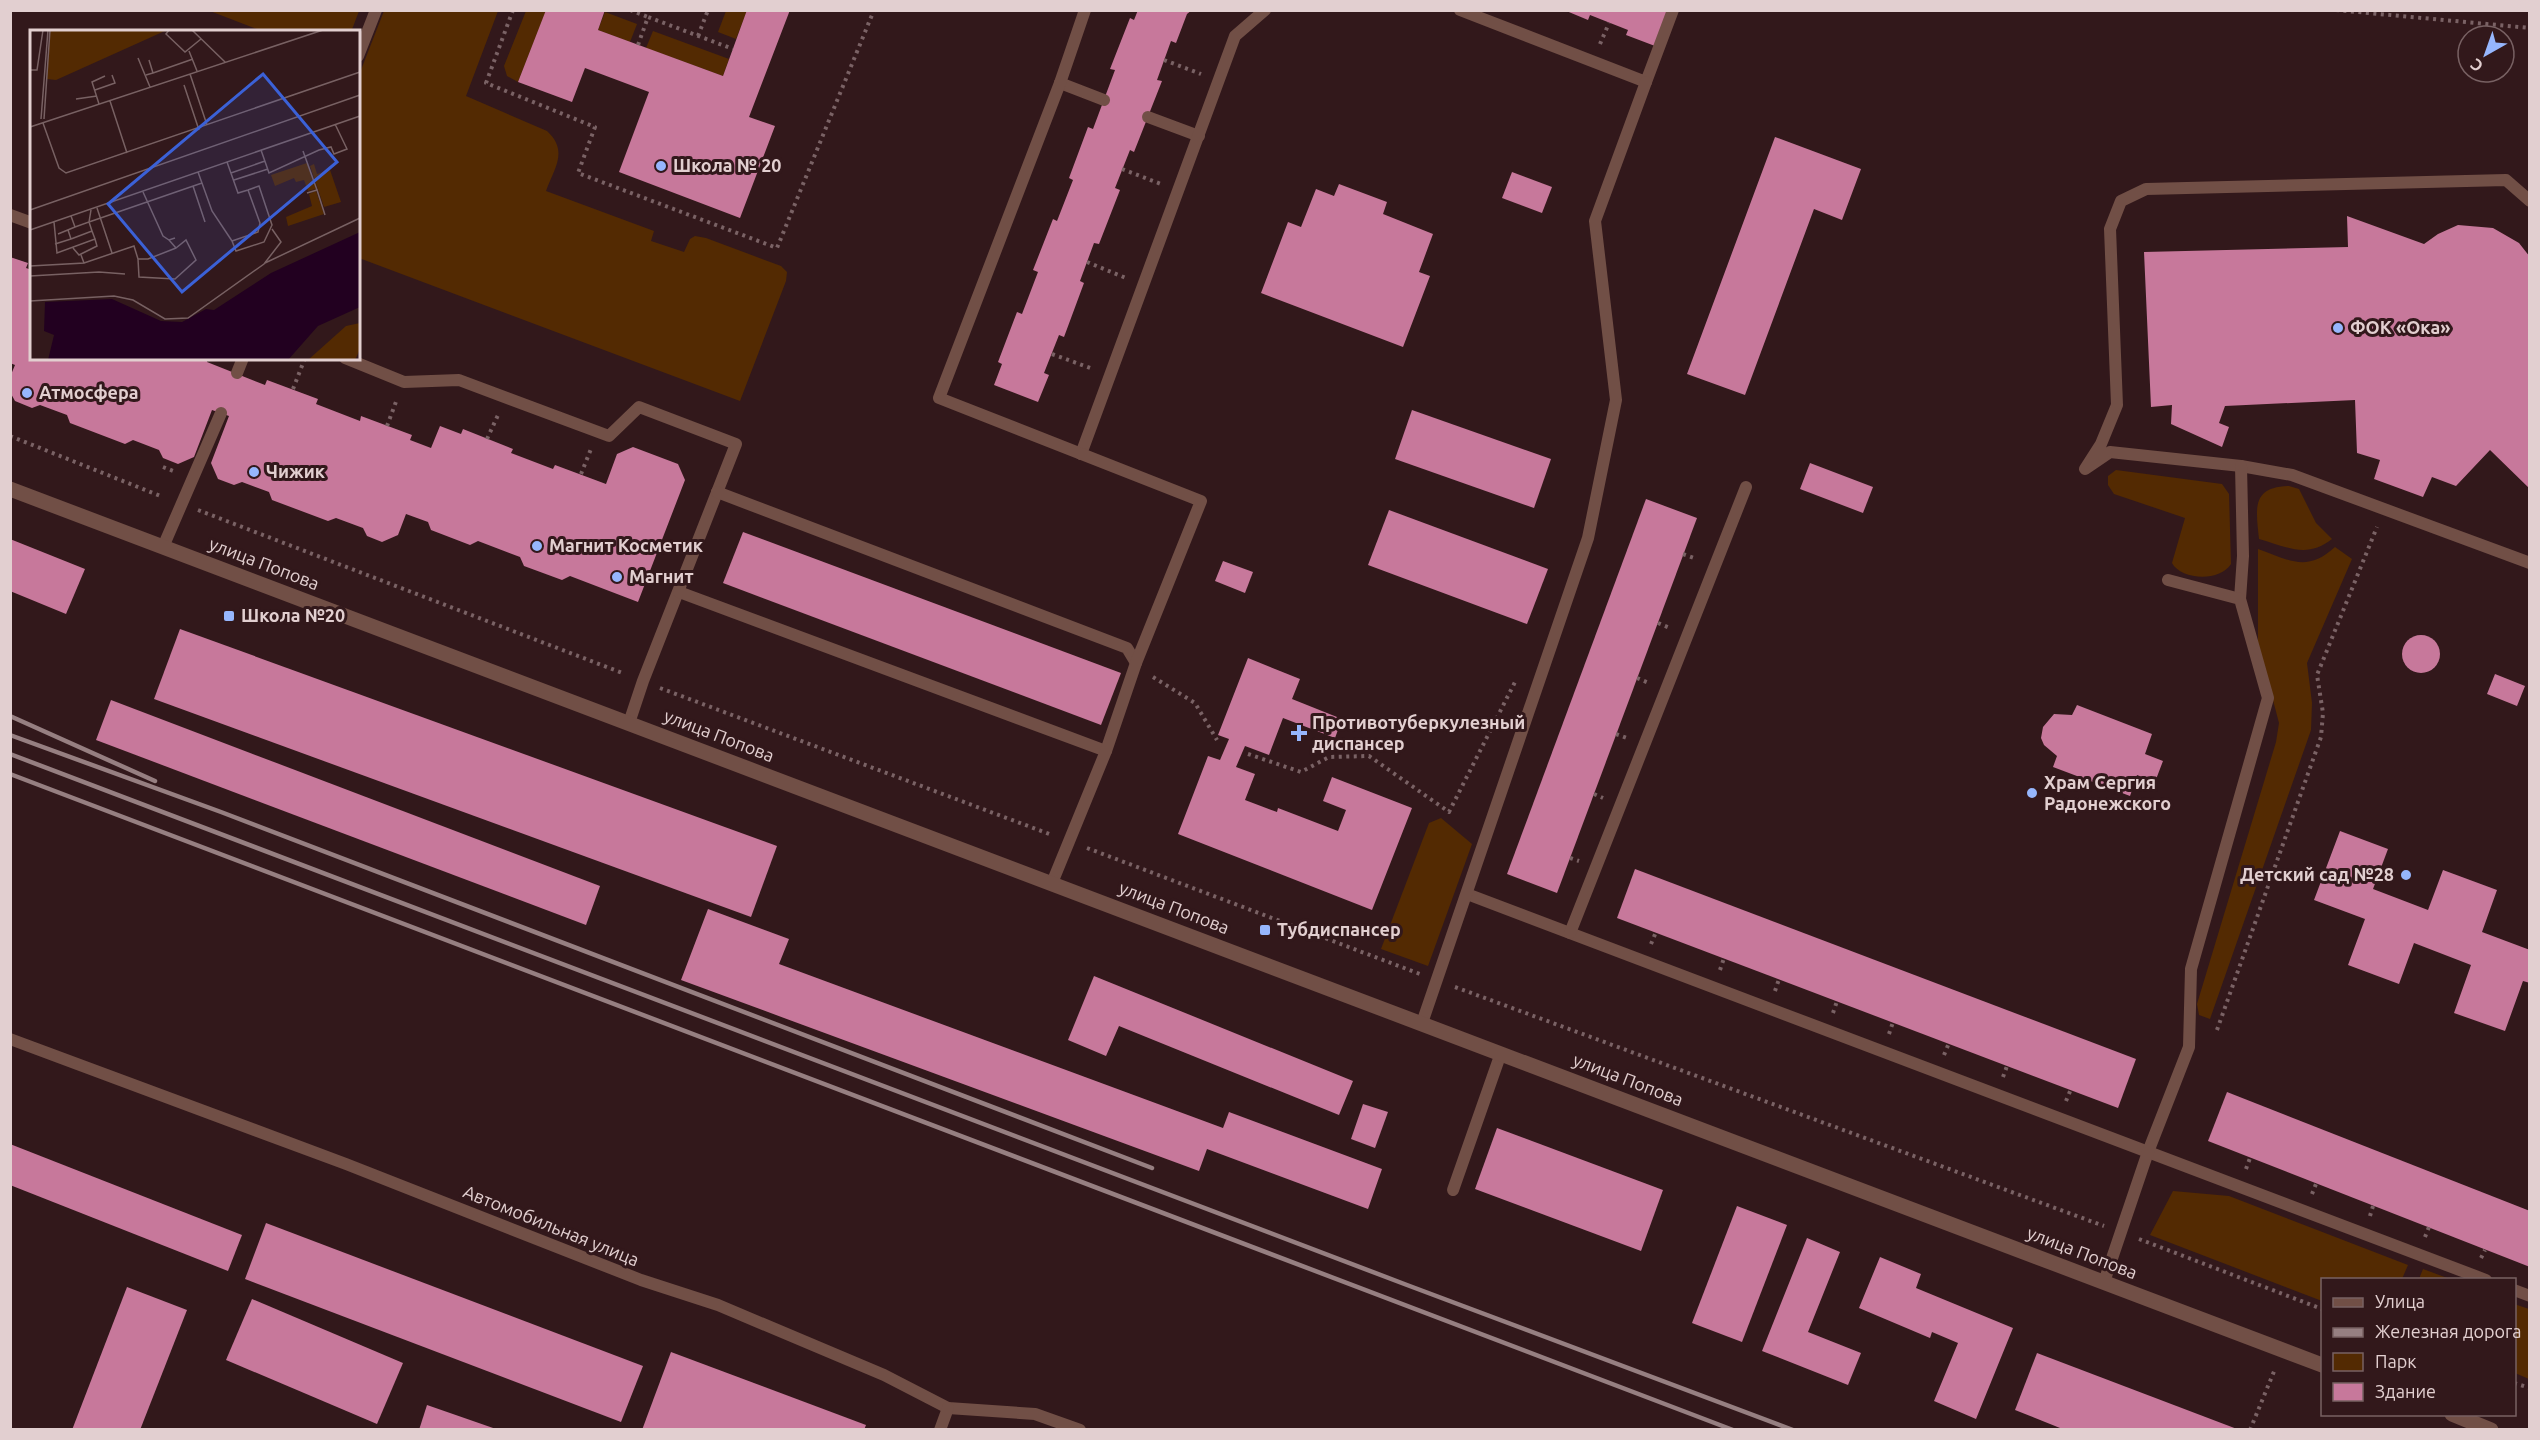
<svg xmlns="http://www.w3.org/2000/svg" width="2540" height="1440" viewBox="0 0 2540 1440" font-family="Ubuntu,sans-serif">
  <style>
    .green { fill: #532a02 }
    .building { fill: #c7789b }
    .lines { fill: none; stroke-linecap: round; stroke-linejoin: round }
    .path { stroke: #7a6265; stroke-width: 4; stroke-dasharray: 3 4.5; stroke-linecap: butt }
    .service { stroke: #714f46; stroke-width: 12 }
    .tertiary { stroke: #714f46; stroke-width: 15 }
    .rail { stroke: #967f81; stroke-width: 4.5 }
    .poi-dot { fill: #96b6fd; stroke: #32181b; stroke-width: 2 }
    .labels { text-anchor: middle; stroke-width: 6; stroke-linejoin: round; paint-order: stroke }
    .poi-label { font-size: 18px; font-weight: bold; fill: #e2cfd0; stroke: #32181b; text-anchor: start }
    .street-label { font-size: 18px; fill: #e2cfd0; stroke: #32181b }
    .inset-road { fill: none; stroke: #786163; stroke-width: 1.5 }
    .view { fill: #3b61d7; fill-opacity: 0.15; stroke: #3b61d7; stroke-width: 3 }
    .inset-edge { fill: none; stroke: #e2cfd0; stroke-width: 3 }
  </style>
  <rect width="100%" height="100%" fill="#32181b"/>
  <g class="green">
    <path d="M 210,11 L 359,11 L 351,32 L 262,31 Z"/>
    <path d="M 384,11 L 498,11 L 466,96 L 547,131 C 569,151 554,169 546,191 L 654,231 L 651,241 L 684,252 L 690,239 L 695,236 L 706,238 L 781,266 L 787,272 L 786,281 L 740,401 L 359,258 L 359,75 Z"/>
    <path d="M 526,11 L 546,11 L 518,82 L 507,76 L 504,66 Z"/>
    <path d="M 726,11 L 747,11 L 736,39 L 718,32 Z"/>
    <path d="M 605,12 L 637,24 L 630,42 L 598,30 Z"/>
    <path d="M 653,31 L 729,59 L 723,76 L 646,48 Z"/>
    <path d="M 2116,470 L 2222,484 L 2229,494 L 2231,564 C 2220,582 2181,580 2172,563 L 2185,518 L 2114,494 L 2108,485 L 2108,476 Z"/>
    <path d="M 2289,486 L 2299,489 L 2316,523 L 2332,539 C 2307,559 2287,547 2259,539 C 2256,509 2251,487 2289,486 Z"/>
    <path d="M 2335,547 L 2352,559 L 2307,663 L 2312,703 L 2311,730 L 2210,1019 L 2199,1015 L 2197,1004 L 2276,742 L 2279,723 L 2258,643 L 2258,549 C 2289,560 2307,573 2335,547 Z"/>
    <path d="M 1441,818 L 1472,844 L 1428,966 L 1381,949 L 1429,823 Z"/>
    <path d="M 2173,1191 L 2229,1196 L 2408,1265 L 2402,1279 L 2322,1280 L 2322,1301 L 2150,1235 Z"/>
    <path d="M 2423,1269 L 2450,1279 L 2419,1279 Z"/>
    <path d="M 2514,1304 L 2529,1309 L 2529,1379 L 2515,1373 Z"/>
  </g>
  <g class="building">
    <path d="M 546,10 L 605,10 L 598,30 L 723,76 L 747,10 L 790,10 L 749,117 L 775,126 L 740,218 L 619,172 L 649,92 L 585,68 L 572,102 L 518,82 Z"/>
    <path d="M 1138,10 L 1192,10 L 1187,14 L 1176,43 L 1171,41 L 1157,80 L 1162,81 L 1134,152 L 1130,150 L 1115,188 L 1120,190 L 1099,244 L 1094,243 L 1080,281 L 1084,283 L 1064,337 L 1059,335 L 1044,373 L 1049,375 L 1038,402 L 994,385 L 1002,364 L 998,362 L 1017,312 L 1022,314 L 1038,272 L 1033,270 L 1053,219 L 1057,221 L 1073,180 L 1069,178 L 1088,127 L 1093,129 L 1115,70 L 1110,69 L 1130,18 L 1134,20 Z"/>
    <path d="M 1564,10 L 1669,10 L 1655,46 L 1626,35 L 1628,30 L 1590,15 L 1588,20 Z"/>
    <path d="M 1775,137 L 1861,169 L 1842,220 L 1814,209 L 1745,395 L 1687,374 Z"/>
    <path d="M 1512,172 L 1552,187 L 1542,213 L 1502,198 Z"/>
    <path d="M 1339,184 L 1387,202 L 1383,214 L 1433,234 L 1419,272 L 1430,276 L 1403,347 L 1261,293 L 1288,222 L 1301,227 L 1316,189 L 1334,196 Z"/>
    <path d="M 2347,216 L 2424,244 L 2438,234 L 2458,225 L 2493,228 L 2519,243 L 2530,257 L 2530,489 L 2490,450 L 2456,486 L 2432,477 L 2423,497 L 2374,479 L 2380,460 L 2357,453 L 2355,400 L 2225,406 L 2219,423 L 2229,427 L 2222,447 L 2171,424 L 2172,405 L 2151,407 L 2144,252 L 2348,247 Z"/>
    <path d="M 10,257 L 28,263 L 26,268 L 32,270 L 32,358 L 208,358 L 207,362 L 265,385 L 267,380 L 318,399 L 316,404 L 360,421 L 361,416 L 412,435 L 410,440 L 431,448 L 440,426 L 461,434 L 463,429 L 513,449 L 511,453 L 553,469 L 555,465 L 606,484 L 617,454 L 633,447 L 678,464 L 685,480 L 638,602 L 570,576 L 562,580 L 524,566 L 520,557 L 478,541 L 470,545 L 431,530 L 428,522 L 406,514 L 398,535 L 382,542 L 367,536 L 363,528 L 336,518 L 328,521 L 272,500 L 269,492 L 242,482 L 234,485 L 218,479 L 211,463 L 229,416 L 212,410 L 194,457 L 178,464 L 163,458 L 159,450 L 133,440 L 125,444 L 70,423 L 67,415 L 40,405 L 32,408 L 15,401 L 10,392 L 10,377 L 15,365 L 10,363 Z"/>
    <path d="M 1412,410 L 1551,459 L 1534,508 L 1395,459 Z"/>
    <path d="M 1810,463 L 1873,487 L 1863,513 L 1800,489 Z"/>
    <path d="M 1646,499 L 1697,518 L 1557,893 L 1507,874 Z"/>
    <path d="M 1389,510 L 1548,569 L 1527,624 L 1368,565 Z"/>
    <path d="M 743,532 L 1121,673 L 1101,725 L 723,583 Z"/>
    <path d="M 10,539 L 85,569 L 66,614 L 10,591 Z"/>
    <path d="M 1223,561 L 1253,572 L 1245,593 L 1215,581 Z"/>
    <path d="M 180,629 L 777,846 L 751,917 L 154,699 Z"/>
    <circle cx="2421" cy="654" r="19"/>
    <path d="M 1248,658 L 1300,679 L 1292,699 L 1342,719 L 1335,738 L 1283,718 L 1269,755 L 1245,746 L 1236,767 L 1255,774 L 1245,800 L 1277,812 L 1278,808 L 1338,831 L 1346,810 L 1323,801 L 1332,777 L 1412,808 L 1372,910 L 1178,834 L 1208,756 L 1220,760 L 1229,739 L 1218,735 Z"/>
    <path d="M 2495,674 L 2525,686 L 2517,706 L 2487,694 Z"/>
    <path d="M 111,700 L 600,886 L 586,925 L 96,740 Z"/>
    <path d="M 2077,705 L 2152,734 L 2145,754 L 2163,761 L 2155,782 L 2137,775 L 2130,796 L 2053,767 L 2057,756 L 2044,745 L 2041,738 L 2043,727 L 2054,714 L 2072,715 Z"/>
    <path d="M 2340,831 L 2388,849 L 2373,889 L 2428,910 L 2443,870 L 2497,890 L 2482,932 L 2530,950 L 2530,983 L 2523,981 L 2505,1031 L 2454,1013 L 2471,965 L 2414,943 L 2399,984 L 2348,965 L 2365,919 L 2314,900 Z"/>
    <path d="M 1635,869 L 2136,1059 L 2118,1108 L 1617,918 Z"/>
    <path d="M 708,909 L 789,939 L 779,964 L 1223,1128 L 1229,1112 L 1382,1169 L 1368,1209 L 1207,1149 L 1199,1171 L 681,980 Z"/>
    <path d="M 1094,976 L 1353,1081 L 1339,1115 L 1119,1026 L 1106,1056 L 1068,1040 Z"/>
    <path d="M 2227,1092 L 2530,1211 L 2530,1267 L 2208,1141 Z"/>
    <path d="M 1363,1104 L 1388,1112 L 1375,1148 L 1351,1139 Z"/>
    <path d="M 1497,1128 L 1663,1190 L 1641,1251 L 1475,1189 Z"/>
    <path d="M 10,1144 L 242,1235 L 228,1271 L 10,1185 Z"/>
    <path d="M 1737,1206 L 1787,1225 L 1742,1342 L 1692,1323 Z"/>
    <path d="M 266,1223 L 643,1366 L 621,1422 L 245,1279 Z"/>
    <path d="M 1807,1238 L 1840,1252 L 1808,1332 L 1861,1353 L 1848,1385 L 1762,1351 Z"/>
    <path d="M 1880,1257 L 1921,1274 L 1916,1288 L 2013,1328 L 1976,1419 L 1934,1401 L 1958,1343 L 1932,1332 L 1930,1338 L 1859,1308 Z"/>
    <path d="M 127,1287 L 187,1310 L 140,1430 L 72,1430 Z"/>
    <path d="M 252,1299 L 403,1363 L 377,1424 L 226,1360 Z"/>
    <path d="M 671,1352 L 866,1425 L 864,1430 L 642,1430 Z"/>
    <path d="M 2037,1353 L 2237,1429 L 2237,1430 L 2065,1430 L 2015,1410 Z"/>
    <path d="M 427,1405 L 496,1429 L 496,1430 L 419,1430 Z"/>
  </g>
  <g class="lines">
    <g class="path">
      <path d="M 513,10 L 486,83 L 595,127 L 578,173 L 777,248 L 874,10"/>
      <path d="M 630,10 L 648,17"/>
      <path d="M 2336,10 L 2530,28"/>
      <path d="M 698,36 L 708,10"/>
      <path d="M 1600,44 L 1609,23"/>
      <path d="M 638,45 L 648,17 L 733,49"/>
      <path d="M 1164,60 L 1201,74"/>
      <path d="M 1122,169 L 1161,184"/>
      <path d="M 1087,262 L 1126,278"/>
      <path d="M 1052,354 L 1093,369"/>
      <path d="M 293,389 L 305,358"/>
      <path d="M 387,426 L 397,399"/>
      <path d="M 10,436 L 163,497"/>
      <path d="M 487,439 L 498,415"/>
      <path d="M 163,467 L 176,472"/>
      <path d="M 581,474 L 591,449"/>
      <path d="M 198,510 L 625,674"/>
      <path d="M 1683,554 L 1697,559"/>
      <path d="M 1658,623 L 1670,628"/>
      <path d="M 1153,677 L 1195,703 L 1217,740"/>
      <path d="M 1637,678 L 1649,683"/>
      <path d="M 660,688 L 1052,835"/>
      <path d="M 1616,734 L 1627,738"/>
      <path d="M 1248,754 L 1301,772 L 1329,757 L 1369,756 L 1449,812 L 1515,682"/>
      <path d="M 1594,794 L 1603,798"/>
      <path d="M 1087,848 L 1420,974"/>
      <path d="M 1570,858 L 1579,861"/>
      <path d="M 1651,944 L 1656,932"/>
      <path d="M 1720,970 L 1724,958"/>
      <path d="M 1455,987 L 2104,1226"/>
      <path d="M 1775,991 L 1779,979"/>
      <path d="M 1833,1013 L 1837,1001"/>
      <path d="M 2217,1030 L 2321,737 L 2323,713 L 2317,675 L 2377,527"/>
      <path d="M 1889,1034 L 1893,1022"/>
      <path d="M 1944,1055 L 1949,1043"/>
      <path d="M 2003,1077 L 2007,1066"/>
      <path d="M 2066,1101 L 2071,1089"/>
      <path d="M 2246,1169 L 2250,1158"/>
      <path d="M 2312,1194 L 2316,1184"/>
      <path d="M 2370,1216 L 2373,1206"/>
      <path d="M 2425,1237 L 2429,1227"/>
      <path d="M 2139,1239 L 2322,1309"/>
      <path d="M 2481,1258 L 2485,1250"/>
      <path d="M 2514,1383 L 2530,1388"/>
      <path d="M 2250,1430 L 2275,1369"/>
    </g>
    <g class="service">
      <path d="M 1460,10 L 1646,82 L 1673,10"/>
      <path d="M 358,56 L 376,10"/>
      <path d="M 1060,83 L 1104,100"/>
      <path d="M 1148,117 L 1199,136"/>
      <path d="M 2530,201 L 2506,180 L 2146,189 L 2121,201 L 2110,229 L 2117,405 L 2101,444 L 2085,469 L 2110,452 L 2241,466 L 2292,475 L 2530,563"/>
      <path d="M 10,215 L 32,223"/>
      <path d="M 345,358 L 404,382 L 459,380 L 609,436 L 639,407 L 736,444 L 643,681 L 629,723"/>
      <path d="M 237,373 L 243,358"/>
      <path d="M 1081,454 L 1235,36 L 1265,10"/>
      <path d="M 717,492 L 1127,648 L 1136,663"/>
      <path d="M 163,547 L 221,413"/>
      <path d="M 679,592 L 1106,751"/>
      <path d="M 2240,599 L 2243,556 L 2241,466"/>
      <path d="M 1052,883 L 1106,751 L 1136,663 L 1201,501 L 939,398 L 1060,83 L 1085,10"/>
      <path d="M 1467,894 L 2486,1280"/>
      <path d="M 1570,933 L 1746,487"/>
      <path d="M 1422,1023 L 1588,538 L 1616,400 L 1595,221 L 1646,82"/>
      <path d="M 10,1039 L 346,1164 L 641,1280 L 718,1305 L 884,1375 L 948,1408 L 1035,1414 L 1080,1430"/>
      <path d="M 1453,1190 L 1501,1053"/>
      <path d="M 2104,1282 L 2148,1152 L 2189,1047 L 2191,969 L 2268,698 L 2240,599 L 2168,580"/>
      <path d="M 2514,1290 L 2530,1296"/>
      <path d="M 940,1430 L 948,1408"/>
    </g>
    <g class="tertiary">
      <path d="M 10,489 L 2322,1365"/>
      <path d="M 2452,1414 L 2491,1430"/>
    </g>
    <g class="rail">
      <path d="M 10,716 L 155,781"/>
      <path d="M 10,735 L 221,812 L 1152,1168"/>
      <path d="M 10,754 L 1407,1285 L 1793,1430"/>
      <path d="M 10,774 L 1733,1430"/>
    </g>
  </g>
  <g class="poi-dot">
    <circle cx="661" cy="166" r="6"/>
    <circle cx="2338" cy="328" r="6"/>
    <circle cx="27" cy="393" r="6"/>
    <circle cx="254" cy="472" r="6"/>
    <circle cx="537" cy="546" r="6"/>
    <circle cx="617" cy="577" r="6"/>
    <rect x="223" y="610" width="12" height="12" rx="3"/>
    <path d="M1296 724h6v6h6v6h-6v6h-6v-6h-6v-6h6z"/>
    <circle cx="2032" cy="793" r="6"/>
    <circle cx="2406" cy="875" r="6"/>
    <rect x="1259" y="924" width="12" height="12" rx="3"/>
  </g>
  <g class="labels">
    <g class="poi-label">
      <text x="673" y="172">Школа № 20</text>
      <text x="2350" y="334">ФОК «Ока»</text>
      <text x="39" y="399">Атмосфера</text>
      <text x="266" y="478">Чижик</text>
      <text x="549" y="552">Магнит Косметик</text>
      <text x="629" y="583">Магнит</text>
      <text x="241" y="622">Школа №20</text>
      <text x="1312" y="729">Противотуберкулезный<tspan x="1312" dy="21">диспансер</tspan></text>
      <text x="2044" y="789">Храм Сергия<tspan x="2044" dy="21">Радонежского</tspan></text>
      <text x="2394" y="881" text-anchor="end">Детский сад №28</text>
      <text x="1277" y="936">Тубдиспансер</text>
    </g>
    <g class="street-label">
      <text transform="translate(264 564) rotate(21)" y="6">улица Попова</text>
      <text transform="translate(719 736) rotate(21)" y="6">улица Попова</text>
      <text transform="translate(1174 908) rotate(21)" y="6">улица Попова</text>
      <text transform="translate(1628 1080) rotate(21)" y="6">улица Попова</text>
      <text transform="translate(551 1226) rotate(22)" y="6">Автомобильная улица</text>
      <text transform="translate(2082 1253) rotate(21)" y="6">улица Попова</text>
    </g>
  </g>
  <g transform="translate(30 30)">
    <rect width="330" height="330" fill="#32181b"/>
    <path d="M 20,0 L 137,0 L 26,50 L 17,49 ZM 277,133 L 286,159 L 278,161 L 274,150 L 266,152 L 264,148 L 245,156 L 241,145 ZM 284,134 L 287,144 L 300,140 L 311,172 L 294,177 L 280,136 ZM 286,161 L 294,184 L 258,196 L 256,187 L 282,176 L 279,164 ZM 330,293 L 330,319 L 325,330 L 278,330 L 316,296 Z" fill="#532a02"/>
    <path d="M 330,202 L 330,277 L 288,296 L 258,330 L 18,330 L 24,305 L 14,301 L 15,272 L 82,269 L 131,291 L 152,292 L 176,279 L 184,280 L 241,243 Z" fill="#220020"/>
    <path class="inset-road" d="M 139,0 L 136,4 L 155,22 L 171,9M 162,0 L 195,32M 159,21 L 167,41M 108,28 L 120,57M 0,40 L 7,40 L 13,0M 123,43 L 163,29M 160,44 L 177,95M 116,45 L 123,43 L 119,30M 154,55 L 169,100M 65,60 L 85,53 L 82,45M 46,69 L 67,66M 80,71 L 97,123M 69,74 L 62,52 L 75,46M 11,89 L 18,0M 14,89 L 20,0M 13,93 L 29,138 L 36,143 L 330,42M 0,97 L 293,0M 231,120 L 239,143 L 289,120 L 301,117 L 304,124 L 317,119 L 305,94M 273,121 L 287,160M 197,132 L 208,163 L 218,160 L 229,156 L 242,195 L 234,212 L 206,221 L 202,211 L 228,202 L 230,193 L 218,160M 168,142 L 182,181 L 202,211M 201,143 L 235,131M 204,150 L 238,139M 163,156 L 175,192M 113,162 L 133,206 L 139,210 L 145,208M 277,163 L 287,160 L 295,185M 67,178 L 82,223M 0,180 L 330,65M 24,192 L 27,223 L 65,209 L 67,216 L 49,225 L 43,218M 45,197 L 59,192 L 61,180M 0,200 L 330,86M 62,201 L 59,192 L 172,153M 28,204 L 45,197 L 41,186M 41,209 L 62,201 L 65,209M 139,210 L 146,218 L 156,210 L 166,230 L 145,249 L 109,247 L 108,229 L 118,229 L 146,218M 25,214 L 41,209 L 38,200M 54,233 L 104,216 L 108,229M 235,233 L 330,188M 0,236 L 54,233 L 51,225M 0,246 L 69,242 L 95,244M 0,271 L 84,266 L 103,270 L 135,289 L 158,288 L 234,234 L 251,212 L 242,199"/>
    <path class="view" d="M 233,44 L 307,132 L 152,262 L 78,174 Z"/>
    <rect width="330" height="330" class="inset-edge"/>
  </g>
  <rect width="2540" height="1440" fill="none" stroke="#e2cfd0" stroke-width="24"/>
  <rect x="2321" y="1278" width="195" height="138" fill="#32181b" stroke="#786163" stroke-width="1.5"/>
  <rect x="2333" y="1298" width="30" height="9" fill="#714f46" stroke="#786163" stroke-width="1.5"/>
  <text x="2375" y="1308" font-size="18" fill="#e2cfd0">Улица</text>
  <rect x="2333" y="1328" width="30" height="9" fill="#967f81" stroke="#786163" stroke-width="1.5"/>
  <text x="2375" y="1338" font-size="18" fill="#e2cfd0">Железная дорога</text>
  <rect x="2333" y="1353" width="30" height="18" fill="#532a02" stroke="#786163" stroke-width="1.5"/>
  <text x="2375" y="1368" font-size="18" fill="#e2cfd0">Парк</text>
  <rect x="2333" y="1383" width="30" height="18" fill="#c7789b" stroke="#786163" stroke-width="1.5"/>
  <text x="2375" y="1398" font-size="18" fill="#e2cfd0">Здание</text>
  <g transform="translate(2486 54) rotate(220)"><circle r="28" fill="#32181b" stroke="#786163" stroke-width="1.5"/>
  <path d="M0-4.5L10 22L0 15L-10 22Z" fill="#96b6fd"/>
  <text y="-9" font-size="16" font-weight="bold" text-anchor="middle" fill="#e2cfd0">С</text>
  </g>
</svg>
